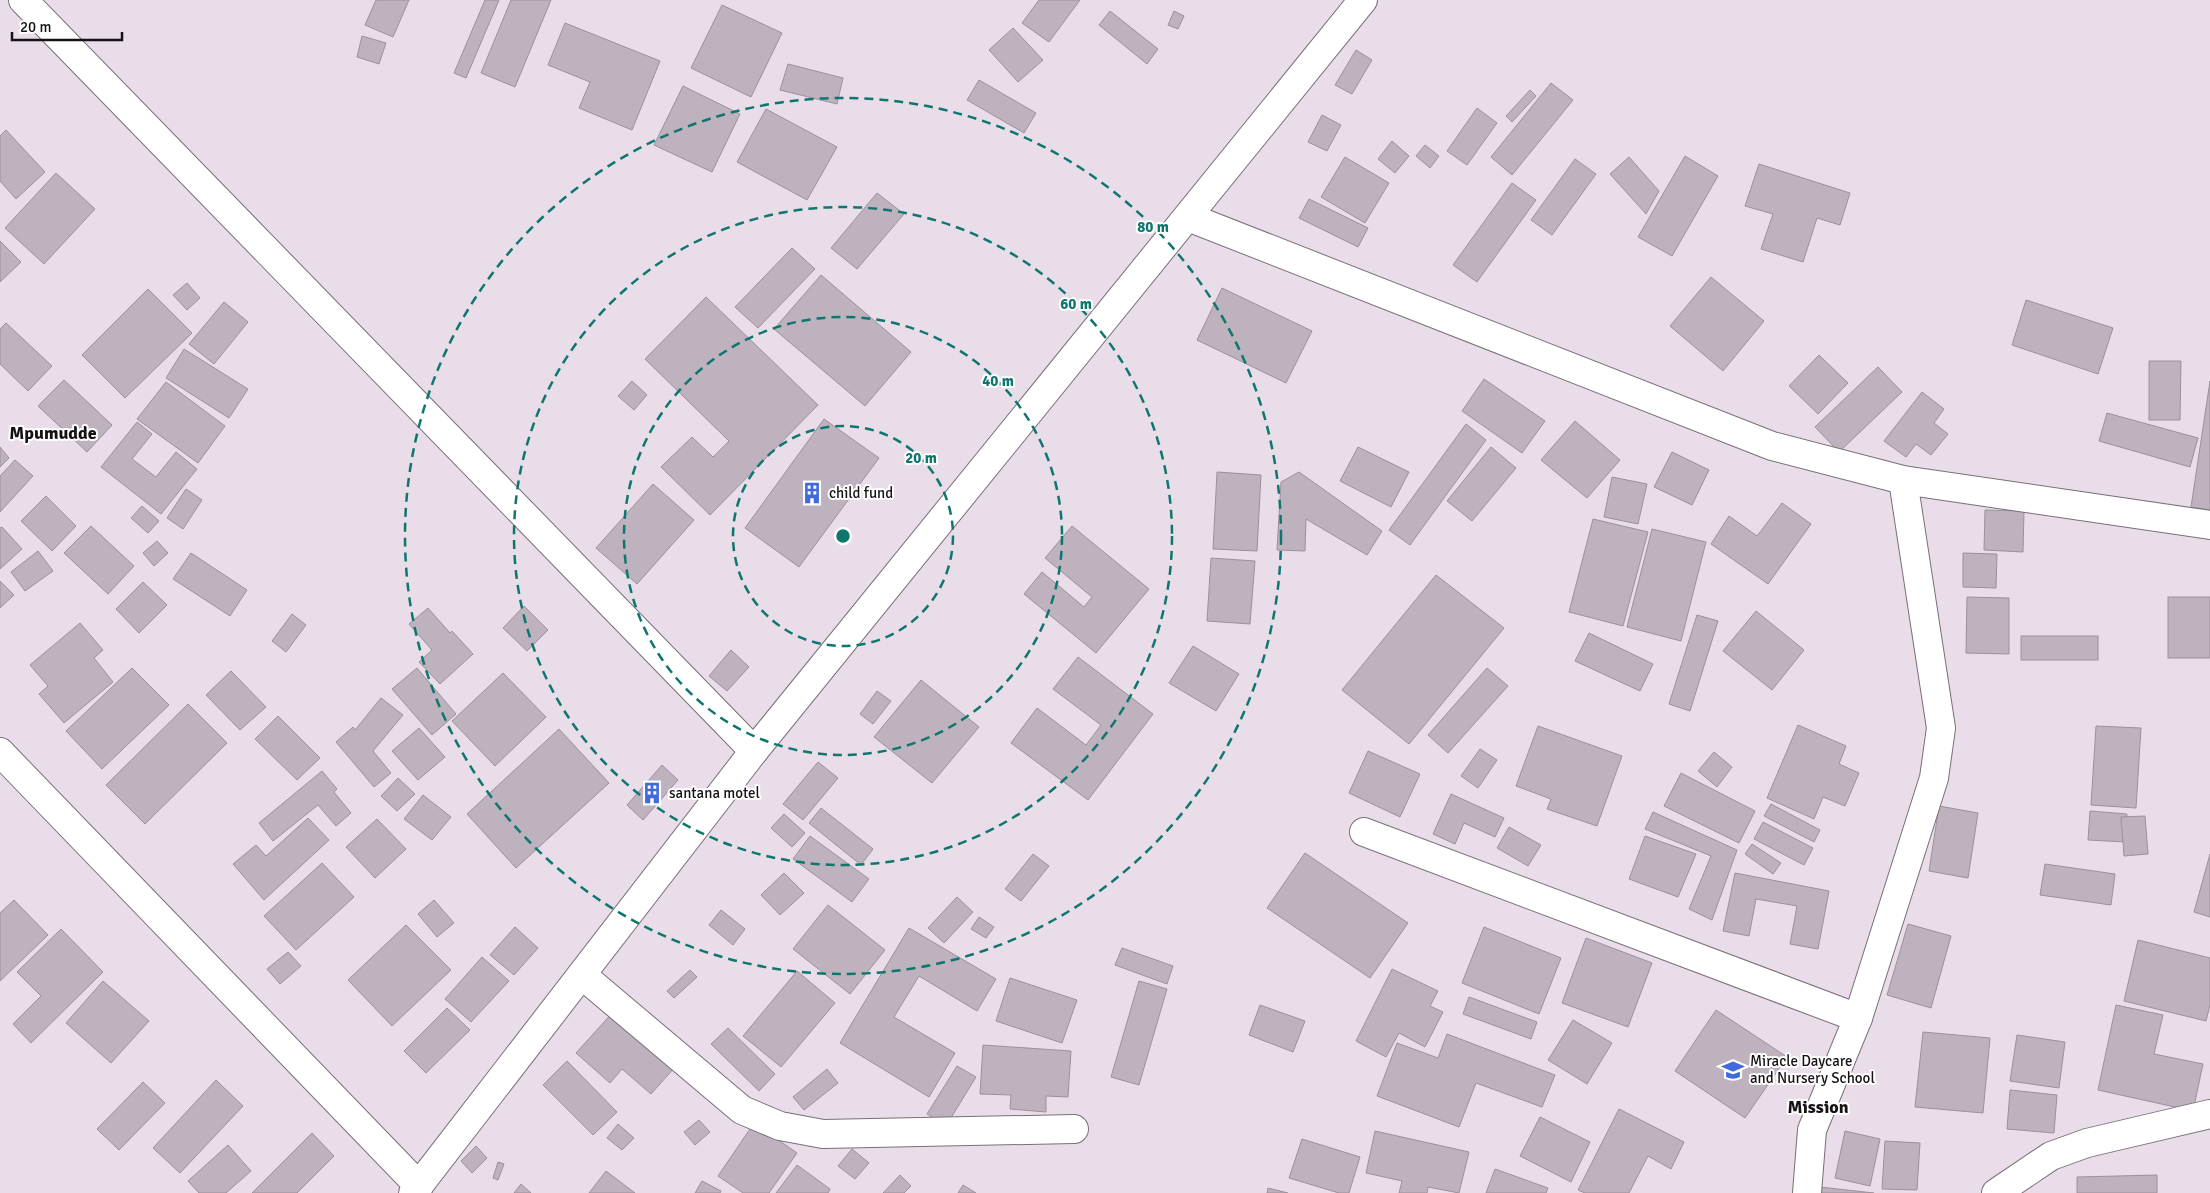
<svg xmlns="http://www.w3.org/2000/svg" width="2210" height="1193" viewBox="0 0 2210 1193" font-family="Signika,sans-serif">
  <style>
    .building { fill: #bdb2be; stroke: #9b919d }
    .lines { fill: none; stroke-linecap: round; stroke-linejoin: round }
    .minor-casing { stroke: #796f7a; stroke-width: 30 }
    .minor { stroke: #fff; stroke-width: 28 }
    .ring { fill: none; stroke: #0f766e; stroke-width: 2.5; stroke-dasharray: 9 6 }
    .labels { text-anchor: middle; stroke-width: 4; stroke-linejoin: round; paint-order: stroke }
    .poi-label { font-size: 15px; fill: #151115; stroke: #fff; text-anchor: start }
    .quarter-label { font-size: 18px; font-weight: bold; fill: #151115; stroke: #fff }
    .centre { fill: #0f766e; stroke: #fff; stroke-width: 2.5 }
    .ring-label { font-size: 15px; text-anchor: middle; font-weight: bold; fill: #0f766e; stroke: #fff; stroke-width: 4; stroke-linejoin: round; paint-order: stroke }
  </style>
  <rect width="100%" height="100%" fill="#e9dde9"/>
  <g class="building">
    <path d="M 376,0 L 409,0 L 393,37 L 365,25 Z"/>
    <path d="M 485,0 L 499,0 L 466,78 L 454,73 Z"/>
    <path d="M 511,0 L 551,0 L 515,87 L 481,73 Z"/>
    <path d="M 1039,0 L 1080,0 L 1049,42 L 1022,23 Z"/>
    <path d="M 722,5 L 782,33 L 751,97 L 691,68 Z"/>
    <path d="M 1110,11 L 1158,49 L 1147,64 L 1099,25 Z"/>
    <path d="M 1174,11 L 1184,16 L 1178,29 L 1168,25 Z"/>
    <path d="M 565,23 L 660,61 L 632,130 L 579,108 L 590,82 L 548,65 Z"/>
    <path d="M 1013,28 L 1043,60 L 1018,82 L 989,50 Z"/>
    <path d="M 362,36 L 386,43 L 379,64 L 357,57 Z"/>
    <path d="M 1356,50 L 1372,60 L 1352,94 L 1335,85 Z"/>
    <path d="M 788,64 L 843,78 L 837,104 L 780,90 Z"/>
    <path d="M 979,80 L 1036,113 L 1024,133 L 967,100 Z"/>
    <path d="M 1551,83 L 1573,100 L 1512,175 L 1491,157 Z"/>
    <path d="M 683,86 L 740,114 L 712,172 L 654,145 Z"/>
    <path d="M 1530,90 L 1536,96 L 1512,122 L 1506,116 Z"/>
    <path d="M 1477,108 L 1497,123 L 1467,165 L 1447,151 Z"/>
    <path d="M 766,109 L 837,147 L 807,200 L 737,162 Z"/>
    <path d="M 1322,115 L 1341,125 L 1327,151 L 1308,142 Z"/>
    <path d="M 6,130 L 45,172 L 16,199 L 0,181 L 0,136 Z"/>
    <path d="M 1392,141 L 1409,156 L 1395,173 L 1378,159 Z"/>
    <path d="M 1425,145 L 1439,156 L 1430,168 L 1416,156 Z"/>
    <path d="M 1685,156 L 1718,176 L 1672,256 L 1638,237 Z"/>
    <path d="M 1345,157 L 1389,183 L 1365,223 L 1321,197 Z"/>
    <path d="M 1629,157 L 1659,191 L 1646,214 L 1610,174 Z"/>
    <path d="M 1575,159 L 1596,174 L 1552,235 L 1531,220 Z"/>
    <path d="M 1759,164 L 1850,193 L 1840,225 L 1817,218 L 1803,262 L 1761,249 L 1773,214 L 1745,206 Z"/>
    <path d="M 56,173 L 95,209 L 44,264 L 5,228 Z"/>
    <path d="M 1512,183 L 1536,200 L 1477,282 L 1453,265 Z"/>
    <path d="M 877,193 L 904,214 L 857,269 L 831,248 Z"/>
    <path d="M 1309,199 L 1368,228 L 1358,247 L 1299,218 Z"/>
    <path d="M 0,241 L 21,262 L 0,282 Z"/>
    <path d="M 792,248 L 815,269 L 758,328 L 735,307 Z"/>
    <path d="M 821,275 L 911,352 L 865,406 L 774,329 Z"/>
    <path d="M 1711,277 L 1764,321 L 1723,371 L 1670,326 Z"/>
    <path d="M 187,283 L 200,298 L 187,310 L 173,295 Z"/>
    <path d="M 1222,288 L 1312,331 L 1286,383 L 1197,340 Z"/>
    <path d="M 148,289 L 192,333 L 125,398 L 82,355 Z"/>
    <path d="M 706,297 L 818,405 L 710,515 L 661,467 L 692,437 L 713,457 L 729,441 L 645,359 Z"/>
    <path d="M 2026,300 L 2113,328 L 2098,374 L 2012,345 Z"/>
    <path d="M 224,302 L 248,322 L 214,364 L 189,344 Z"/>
    <path d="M 6,323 L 52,366 L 28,391 L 0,364 L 0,329 Z"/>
    <path d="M 184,349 L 248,389 L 229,418 L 166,378 Z"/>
    <path d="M 1819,355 L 1848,383 L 1818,414 L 1789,386 Z"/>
    <path d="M 2149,361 L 2181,361 L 2180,420 L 2149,420 Z"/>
    <path d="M 1878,367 L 1902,392 L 1839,452 L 1815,427 Z"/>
    <path d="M 1484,379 L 1545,421 L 1522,453 L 1462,411 Z"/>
    <path d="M 64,380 L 112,425 L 87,452 L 38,406 Z"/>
    <path d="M 632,381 L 647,395 L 634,410 L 618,396 Z"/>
    <path d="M 2210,381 L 2210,510 L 2191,507 Z"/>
    <path d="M 166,382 L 225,426 L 198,463 L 137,419 Z"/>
    <path d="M 1922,392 L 1944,409 L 1934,423 L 1948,434 L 1931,455 L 1916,444 L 1906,457 L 1884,441 Z"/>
    <path d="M 2107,413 L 2198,438 L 2190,467 L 2099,441 Z"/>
    <path d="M 824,419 L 879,458 L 799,567 L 745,528 Z"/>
    <path d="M 1575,421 L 1620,460 L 1587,498 L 1541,460 Z"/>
    <path d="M 137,422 L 152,434 L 132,459 L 156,477 L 176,452 L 197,469 L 161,514 L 101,467 Z"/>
    <path d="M 1466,424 L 1486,440 L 1410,545 L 1389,530 Z"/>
    <path d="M 0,447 L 9,458 L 0,467 Z"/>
    <path d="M 1358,447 L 1409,472 L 1391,507 L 1340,481 Z"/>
    <path d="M 1491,447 L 1516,468 L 1472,521 L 1447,501 Z"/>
    <path d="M 1672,452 L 1709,470 L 1692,505 L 1654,487 Z"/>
    <path d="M 15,460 L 33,476 L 0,512 L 0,476 Z"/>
    <path d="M 1217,472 L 1261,475 L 1257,551 L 1213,549 Z"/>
    <path d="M 1299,472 L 1382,531 L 1367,555 L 1306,519 L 1305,551 L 1277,550 L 1281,482 Z"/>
    <path d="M 1612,477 L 1647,484 L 1638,524 L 1604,517 Z"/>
    <path d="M 653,484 L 694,520 L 637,584 L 596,548 Z"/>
    <path d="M 186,489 L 202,500 L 183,529 L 167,518 Z"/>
    <path d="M 46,496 L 76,526 L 52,551 L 21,521 Z"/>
    <path d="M 1782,503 L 1811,524 L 1768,584 L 1711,544 L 1729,516 L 1757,536 Z"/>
    <path d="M 142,506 L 159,521 L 148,533 L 131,518 Z"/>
    <path d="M 1985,510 L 2024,511 L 2023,552 L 1984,550 Z"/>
    <path d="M 1593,519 L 1648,532 L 1623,626 L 1569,612 Z"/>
    <path d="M 91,526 L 134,566 L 108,594 L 64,553 Z"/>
    <path d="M 1072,526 L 1149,589 L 1096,653 L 1024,594 L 1042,572 L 1084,607 L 1092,597 L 1045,558 Z"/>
    <path d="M 2,527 L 22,549 L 0,569 L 0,528 Z"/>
    <path d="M 1652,529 L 1706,542 L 1681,641 L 1627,627 Z"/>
    <path d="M 157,541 L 168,553 L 154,566 L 143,553 Z"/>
    <path d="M 38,551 L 53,571 L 25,591 L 11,572 Z"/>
    <path d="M 191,553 L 247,590 L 230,616 L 173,579 Z"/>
    <path d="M 1963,553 L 1997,554 L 1996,588 L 1963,587 Z"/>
    <path d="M 1211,558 L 1255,561 L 1250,624 L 1207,621 Z"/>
    <path d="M 1436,575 L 1504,628 L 1409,744 L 1342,690 Z"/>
    <path d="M 0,581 L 14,595 L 0,608 Z"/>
    <path d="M 143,582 L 167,605 L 139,633 L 116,609 Z"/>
    <path d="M 1967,597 L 2009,598 L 2009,654 L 1966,653 Z"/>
    <rect x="2168" y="597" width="42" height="61"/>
    <path d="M 524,606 L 548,630 L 527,651 L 503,628 Z"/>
    <path d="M 428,608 L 450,633 L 452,631 L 473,654 L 440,684 L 419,662 L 432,650 L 409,624 Z"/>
    <path d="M 1756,611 L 1804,650 L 1772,690 L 1723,651 Z"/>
    <path d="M 292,614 L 306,625 L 286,652 L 272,641 Z"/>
    <path d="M 1697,615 L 1718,621 L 1690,711 L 1669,704 Z"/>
    <path d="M 80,623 L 103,650 L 94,658 L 113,682 L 64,723 L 39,694 L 48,686 L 30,665 Z"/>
    <path d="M 1589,633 L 1653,664 L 1640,691 L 1575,661 Z"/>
    <rect x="2021" y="636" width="77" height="24"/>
    <path d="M 1193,646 L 1239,674 L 1216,711 L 1169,683 Z"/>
    <path d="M 731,650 L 749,667 L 727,691 L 709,676 Z"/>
    <path d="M 1078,657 L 1153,714 L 1088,800 L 1011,743 L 1037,708 L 1086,745 L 1101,725 L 1053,689 Z"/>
    <path d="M 132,668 L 169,705 L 102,769 L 66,731 Z"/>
    <path d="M 417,668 L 456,714 L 432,735 L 392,689 Z"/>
    <path d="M 1487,668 L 1508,686 L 1448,753 L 1428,735 Z"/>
    <path d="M 231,671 L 266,707 L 240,730 L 206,695 Z"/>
    <path d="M 503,673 L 546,717 L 495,766 L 452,721 Z"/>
    <path d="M 921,680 L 979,727 L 932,783 L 874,737 Z"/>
    <path d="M 877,691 L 891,701 L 873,724 L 860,714 Z"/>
    <path d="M 381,698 L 403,715 L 373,751 L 391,773 L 374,787 L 336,742 L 353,727 L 355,730 Z"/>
    <path d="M 188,704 L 227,743 L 145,824 L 106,785 Z"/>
    <path d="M 278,716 L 320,758 L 297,780 L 255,739 Z"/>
    <path d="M 1798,725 L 1846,746 L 1839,764 L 1859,773 L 1845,806 L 1823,797 L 1814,819 L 1767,798 Z"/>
    <path d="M 1538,726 L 1622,756 L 1597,826 L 1547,809 L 1551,799 L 1516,786 Z"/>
    <path d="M 2096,726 L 2141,728 L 2136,808 L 2091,805 Z"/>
    <path d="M 419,728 L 445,757 L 418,780 L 392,751 Z"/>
    <path d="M 559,729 L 609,783 L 516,868 L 467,814 Z"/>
    <path d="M 1480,749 L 1497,760 L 1478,788 L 1461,776 Z"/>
    <path d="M 1368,751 L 1420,774 L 1400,817 L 1349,793 Z"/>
    <path d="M 1714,752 L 1732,767 L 1717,787 L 1698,771 Z"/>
    <path d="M 818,762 L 838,778 L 803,820 L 783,804 Z"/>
    <path d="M 662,765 L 678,780 L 643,820 L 627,805 Z"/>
    <path d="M 322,771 L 337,789 L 334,792 L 351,813 L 336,826 L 318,805 L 273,841 L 259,823 Z"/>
    <path d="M 1681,773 L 1755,811 L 1739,843 L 1664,806 Z"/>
    <path d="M 398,778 L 415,794 L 397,811 L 381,796 Z"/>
    <path d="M 1451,794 L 1504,818 L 1495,837 L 1464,823 L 1455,844 L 1433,834 Z"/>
    <path d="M 423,795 L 451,817 L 432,840 L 404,819 Z"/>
    <path d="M 1771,804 L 1820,830 L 1814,842 L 1764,816 Z"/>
    <path d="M 1939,806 L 1978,813 L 1968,878 L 1929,871 Z"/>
    <path d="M 821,808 L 873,849 L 861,865 L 809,823 Z"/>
    <path d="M 2090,811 L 2127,814 L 2126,842 L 2088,840 Z"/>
    <path d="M 1653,812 L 1737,850 L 1712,920 L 1689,909 L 1711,856 L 1645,829 Z"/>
    <path d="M 784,814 L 805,833 L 792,847 L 771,828 Z"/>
    <path d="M 2145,816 L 2148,854 L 2124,856 L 2121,817 Z"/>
    <path d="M 308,818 L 329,840 L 264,900 L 233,864 L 256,845 L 266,856 Z"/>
    <path d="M 377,819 L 406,849 L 375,878 L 346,847 Z"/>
    <path d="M 1763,822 L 1813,848 L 1804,865 L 1754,839 Z"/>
    <path d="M 1509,827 L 1541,845 L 1528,866 L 1497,848 Z"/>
    <path d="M 810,836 L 869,879 L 852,902 L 793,859 Z"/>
    <path d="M 1645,836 L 1696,854 L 1678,897 L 1629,879 Z"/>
    <path d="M 1752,844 L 1781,863 L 1773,874 L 1745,854 Z"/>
    <path d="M 1305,853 L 1408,923 L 1370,978 L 1267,908 Z"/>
    <path d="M 1033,854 L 1049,866 L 1021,901 L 1005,889 Z"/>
    <path d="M 2210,854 L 2210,917 L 2194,912 Z"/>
    <path d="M 322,863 L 354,897 L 296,950 L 264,916 Z"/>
    <path d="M 2045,864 L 2115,874 L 2111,905 L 2040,895 Z"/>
    <path d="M 784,873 L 804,893 L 780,915 L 761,895 Z"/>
    <path d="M 1735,873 L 1829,891 L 1818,949 L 1790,944 L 1797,906 L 1756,899 L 1749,936 L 1723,931 Z"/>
    <path d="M 957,897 L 973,912 L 944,943 L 928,928 Z"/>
    <path d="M 14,900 L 48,935 L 0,981 L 0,913 Z"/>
    <path d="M 434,900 L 454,923 L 437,937 L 418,914 Z"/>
    <path d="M 828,905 L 885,950 L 850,994 L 793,949 Z"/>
    <path d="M 721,910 L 745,929 L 733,945 L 709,925 Z"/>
    <path d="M 979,917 L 994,927 L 986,938 L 971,929 Z"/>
    <path d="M 1908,924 L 1951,936 L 1931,1008 L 1887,995 Z"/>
    <path d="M 406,925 L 451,970 L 392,1026 L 348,980 Z"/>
    <path d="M 515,927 L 538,948 L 514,975 L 490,955 Z"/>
    <path d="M 1484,927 L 1561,958 L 1539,1014 L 1462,983 Z"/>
    <path d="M 909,928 L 996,979 L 977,1011 L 919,976 L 894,1017 L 955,1053 L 929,1097 L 840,1043 Z"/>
    <path d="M 61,929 L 103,972 L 31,1043 L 13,1024 L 41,996 L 17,972 Z"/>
    <path d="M 1586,938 L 1652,963 L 1628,1027 L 1562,1003 Z"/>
    <path d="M 2138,940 L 2210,958 L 2210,1005 L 2206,1021 L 2124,1001 Z"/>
    <path d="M 1122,948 L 1173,966 L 1167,984 L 1115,965 Z"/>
    <path d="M 288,952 L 301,966 L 280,984 L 267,969 Z"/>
    <path d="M 482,957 L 509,981 L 471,1022 L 445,999 Z"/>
    <path d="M 1392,969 L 1438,991 L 1430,1006 L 1443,1012 L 1425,1047 L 1399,1033 L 1386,1057 L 1356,1041 Z"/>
    <path d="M 690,970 L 697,977 L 674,998 L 667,991 Z"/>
    <path d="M 797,971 L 835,1003 L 781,1067 L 743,1036 Z"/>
    <path d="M 1010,978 L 1077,1000 L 1062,1043 L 996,1021 Z"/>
    <path d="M 103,981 L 149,1021 L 111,1063 L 66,1023 Z"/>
    <path d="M 1139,981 L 1167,989 L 1139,1085 L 1111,1077 Z"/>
    <path d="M 1469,997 L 1537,1022 L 1531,1039 L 1463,1014 Z"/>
    <path d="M 1260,1005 L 1305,1021 L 1293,1052 L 1249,1035 Z"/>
    <path d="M 2116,1005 L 2163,1015 L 2154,1054 L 2203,1064 L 2193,1111 L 2098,1090 Z"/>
    <path d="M 447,1008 L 470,1030 L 426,1073 L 404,1051 Z"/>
    <path d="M 1716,1010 L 1787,1057 L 1745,1118 L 1675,1071 Z"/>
    <path d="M 614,1011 L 676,1066 L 651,1094 L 622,1069 L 610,1083 L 576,1053 Z"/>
    <path d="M 1573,1020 L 1612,1043 L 1587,1084 L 1548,1060 Z"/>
    <path d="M 728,1028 L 775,1074 L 759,1091 L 711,1044 Z"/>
    <path d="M 1923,1032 L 1990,1038 L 1983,1113 L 1915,1107 Z"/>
    <path d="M 1447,1034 L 1555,1075 L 1542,1107 L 1476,1083 L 1459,1127 L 1377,1096 L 1397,1043 L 1438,1058 Z"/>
    <path d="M 2017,1035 L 2065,1042 L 2059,1088 L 2010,1081 Z"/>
    <path d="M 983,1045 L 1071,1051 L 1068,1097 L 1046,1096 L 1046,1112 L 1010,1109 L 1011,1095 L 980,1094 Z"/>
    <path d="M 567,1061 L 617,1112 L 593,1135 L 543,1085 Z"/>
    <path d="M 957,1066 L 976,1077 L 946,1126 L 927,1114 Z"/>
    <path d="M 827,1069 L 838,1083 L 804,1110 L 793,1097 Z"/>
    <path d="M 216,1080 L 243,1106 L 180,1173 L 153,1148 Z"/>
    <path d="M 143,1082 L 165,1103 L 119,1150 L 97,1129 Z"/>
    <path d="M 2010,1090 L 2057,1095 L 2054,1133 L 2007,1129 Z"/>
    <path d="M 1619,1109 L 1684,1142 L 1671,1169 L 1648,1156 L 1629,1193 L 1585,1193 L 1578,1190 Z"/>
    <path d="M 1540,1117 L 1590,1142 L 1571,1182 L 1520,1156 Z"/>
    <path d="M 699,1120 L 710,1132 L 695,1145 L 684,1132 Z"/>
    <path d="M 754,1123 L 797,1153 L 769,1193 L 743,1193 L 718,1176 Z"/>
    <path d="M 618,1124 L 634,1138 L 622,1150 L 607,1138 Z"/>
    <path d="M 1375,1131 L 1469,1152 L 1459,1193 L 1428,1187 L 1427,1193 L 1399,1193 L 1402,1181 L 1366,1173 Z"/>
    <path d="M 1845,1131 L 1880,1139 L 1870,1186 L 1835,1178 Z"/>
    <path d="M 312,1133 L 334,1156 L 297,1193 L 252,1193 Z"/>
    <path d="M 1302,1139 L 1360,1157 L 1349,1193 L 1339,1193 L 1289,1178 Z"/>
    <path d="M 1885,1141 L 1920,1143 L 1917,1190 L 1882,1189 Z"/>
    <path d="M 228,1145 L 251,1171 L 226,1193 L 199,1193 L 188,1181 Z"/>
    <path d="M 476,1146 L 487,1158 L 472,1173 L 461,1161 Z"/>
    <path d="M 852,1149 L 869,1163 L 855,1179 L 838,1166 Z"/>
    <path d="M 498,1162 L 504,1164 L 498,1180 L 493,1178 Z"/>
    <path d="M 797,1165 L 830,1189 L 828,1193 L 776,1193 Z"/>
    <path d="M 1495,1169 L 1548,1188 L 1546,1193 L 1486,1193 Z"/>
    <path d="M 606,1171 L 635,1193 L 589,1193 Z"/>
    <path d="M 900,1175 L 911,1186 L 904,1193 L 883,1193 Z"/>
    <path d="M 2157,1175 L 2157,1193 L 2077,1193 L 2077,1177 Z"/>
    <path d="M 702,1181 L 721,1191 L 720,1193 L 695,1193 Z"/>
    <path d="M 521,1184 L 531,1193 L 514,1193 Z"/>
    <path d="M 963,1185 L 976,1193 L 958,1193 Z"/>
    <path d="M 1820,1187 L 1874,1193 L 1819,1193 Z"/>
    <path d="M 1268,1188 L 1288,1193 L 1267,1193 Z"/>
  </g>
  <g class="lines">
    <g class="minor-casing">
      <g id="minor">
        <path d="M 23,0 L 754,751"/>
        <path d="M 1188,217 L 1772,446 L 1903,480 L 2210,525"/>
        <path d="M 0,752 L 419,1186"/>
        <path d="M 1364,832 L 1858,1018"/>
        <path d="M 582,975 L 742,1110 L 780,1126 L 823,1134 L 1074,1129"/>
        <path d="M 413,1193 L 754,751 L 1363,0"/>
        <path d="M 1807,1193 L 1812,1130 L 1858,1018 L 1934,778 L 1941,728 L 1903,480"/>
        <path d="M 1996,1193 L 2051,1156 L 2087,1143 L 2210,1114"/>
      </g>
    </g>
    <use href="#minor" class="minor"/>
  </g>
  <g class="ring">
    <circle cx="843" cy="536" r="110"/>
    <circle cx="843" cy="536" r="219"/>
    <circle cx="843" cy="536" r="329"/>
    <circle cx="843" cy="536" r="438"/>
  </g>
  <defs>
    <g id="building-bare" transform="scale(1.725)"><path d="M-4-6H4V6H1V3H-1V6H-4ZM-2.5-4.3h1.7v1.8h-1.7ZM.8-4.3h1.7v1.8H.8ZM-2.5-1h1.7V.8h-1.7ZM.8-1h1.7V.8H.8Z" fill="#416bdd" stroke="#fff" stroke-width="2.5" paint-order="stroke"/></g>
    <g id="school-bare" transform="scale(1.725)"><path d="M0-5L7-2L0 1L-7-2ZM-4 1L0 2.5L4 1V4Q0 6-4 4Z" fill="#416bdd" stroke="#fff" stroke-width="2.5" paint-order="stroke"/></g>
  </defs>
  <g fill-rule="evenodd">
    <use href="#building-bare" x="812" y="493"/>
    <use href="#building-bare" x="652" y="793"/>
    <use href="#school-bare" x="1733" y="1070"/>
  </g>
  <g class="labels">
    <g class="poi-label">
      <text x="829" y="498">child fund</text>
      <text x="669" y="798">santana motel</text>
      <text x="1750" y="1066">Miracle Daycare<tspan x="1750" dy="17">and Nursery School</tspan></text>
    </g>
    <g class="quarter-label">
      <text x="53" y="439">Mpumudde</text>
      <text x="1818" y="1113">Mission</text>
    </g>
  </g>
  <circle cx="843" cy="536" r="8" class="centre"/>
  <g class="ring-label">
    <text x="1153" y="232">80 m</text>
    <text x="1076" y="309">60 m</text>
    <text x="998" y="386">40 m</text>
    <text x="921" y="463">20 m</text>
  </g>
  <path d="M12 32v8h110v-8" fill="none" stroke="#151115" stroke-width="2.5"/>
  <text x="20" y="32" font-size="15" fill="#151115" stroke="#ffffff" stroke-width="4" paint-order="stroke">20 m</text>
</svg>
